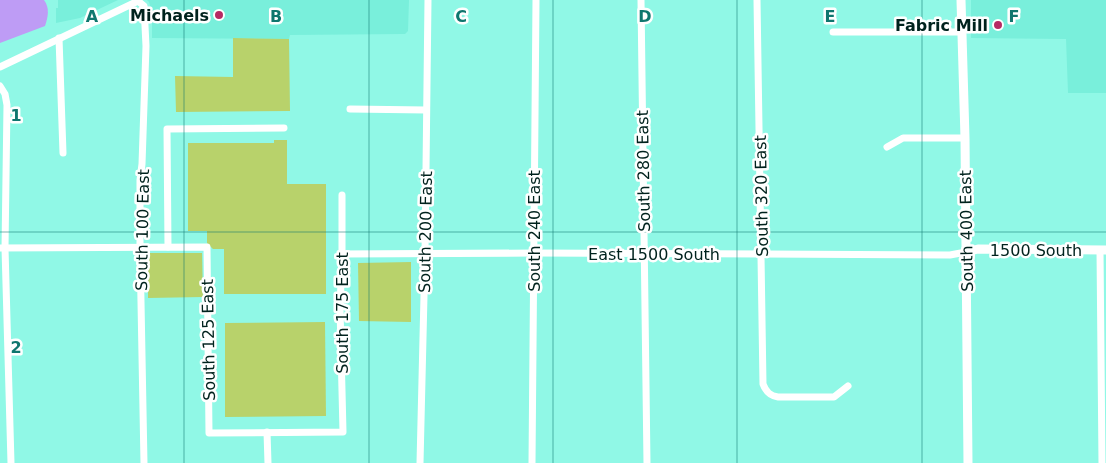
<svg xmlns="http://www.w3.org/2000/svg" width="1106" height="463" viewBox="0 0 1106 463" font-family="'DejaVu Sans',sans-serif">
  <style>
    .built { fill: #79efdb }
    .green { fill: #b8d26b }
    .water { fill: #be9cf5 }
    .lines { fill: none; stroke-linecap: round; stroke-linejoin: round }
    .minor { stroke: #fff; stroke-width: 7 }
    .tertiary { stroke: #fff; stroke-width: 9 }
    .grid { fill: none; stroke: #0f766e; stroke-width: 1; stroke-opacity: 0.55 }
    .poi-dot { fill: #b62a64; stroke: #fff; stroke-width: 2 }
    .labels { text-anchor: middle; stroke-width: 5; stroke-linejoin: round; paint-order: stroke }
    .poi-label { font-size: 16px; font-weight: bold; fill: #00221d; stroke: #fff; text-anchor: end }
    .street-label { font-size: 16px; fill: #00221d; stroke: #fff }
    .grid-label { font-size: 16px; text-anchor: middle; font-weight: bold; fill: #0f766e; stroke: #fff; stroke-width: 5; stroke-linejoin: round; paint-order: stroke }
  </style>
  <rect width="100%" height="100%" fill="#90f8e6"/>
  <g class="built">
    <path d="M 58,0 L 118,0 L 80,18 L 56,23 L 56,8 L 58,8 Z"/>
    <path d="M 147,0 L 409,0 L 408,31 L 405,34 L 290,35 L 289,39 L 152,38 L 152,12 L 149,2 Z"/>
    <path d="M 971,0 L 1106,0 L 1106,93 L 1068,93 L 1066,39 L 971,38 Z"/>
  </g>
  <g class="green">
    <path d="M 233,38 L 289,39 L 290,111 L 176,112 L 175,76 L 233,77 Z"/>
    <path d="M 274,140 L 287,140 L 287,184 L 326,184 L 326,294 L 224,294 L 224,249 L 213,249 L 207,243 L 207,231 L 188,231 L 188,143 L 274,143 Z"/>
    <path d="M 148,253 L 202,253 L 203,297 L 148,298 Z"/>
    <path d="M 411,262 L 411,322 L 359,321 L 358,263 Z"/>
    <path d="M 325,322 L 326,416 L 225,417 L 225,323 Z"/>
  </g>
  <path class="water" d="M 0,0 L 44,0 C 50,8 48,17 45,26 L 0,43 Z"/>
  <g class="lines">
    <g class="minor">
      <path d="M 641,0 L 647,463"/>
      <path d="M 757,0 L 763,384 C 766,392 770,396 778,397 L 834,397 L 848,386"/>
      <path d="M 833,32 L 963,32"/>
      <path d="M 59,38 L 63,153"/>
      <path d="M 0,67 L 138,1 L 144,6 L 146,46 L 142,164 L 140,180 L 140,248 L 144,463"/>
      <path d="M 0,86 L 5,94 L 7,105 L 5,248 L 11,463"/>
      <path d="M 350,109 L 426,110"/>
      <path d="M 887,147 L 903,138 L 965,138"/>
      <path d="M 168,247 L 167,129 L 284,128"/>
      <path d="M 0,248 L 207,247 L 209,433 L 343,432 L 340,308 L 342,254 L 342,195"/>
      <path d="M 1100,250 L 1102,463"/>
      <path d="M 342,254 L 534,253 L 950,255 L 966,252"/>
      <path d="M 267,432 L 268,463"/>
      <path d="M 420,463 L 425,254 L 428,0"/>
      <path d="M 532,463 L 536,0"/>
    </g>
    <g class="tertiary">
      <path d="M 961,0 L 965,138 L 968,463"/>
      <path d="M 966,252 L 978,249 L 1106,250"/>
    </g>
  </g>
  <path class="grid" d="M 184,0 L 184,463M 369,0 L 369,463M 553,0 L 553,463M 737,0 L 737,463M 922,0 L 922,463M 0,232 L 1106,232"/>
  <g class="poi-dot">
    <circle cx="219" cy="15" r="5"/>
    <circle cx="998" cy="25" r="5"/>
  </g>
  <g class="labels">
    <g class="poi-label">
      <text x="209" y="21">Michaels</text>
      <text x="988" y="31">Fabric Mill</text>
    </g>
    <g class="street-label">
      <text transform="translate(643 171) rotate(-91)" y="6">South 280 East</text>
      <text transform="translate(761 196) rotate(-91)" y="6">South 320 East</text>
      <text transform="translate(142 230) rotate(-89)" y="6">South 100 East</text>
      <text transform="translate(534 231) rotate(-90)" y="6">South 240 East</text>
      <text transform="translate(966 231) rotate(-91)" y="6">South 400 East</text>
      <text transform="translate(425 232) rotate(-89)" y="6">South 200 East</text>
      <text x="1036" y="256">1500 South</text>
      <text x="654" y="260">East 1500 South</text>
      <text transform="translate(342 313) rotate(-90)" y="6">South 175 East</text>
      <text transform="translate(208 340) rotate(-91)" y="6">South 125 East</text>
    </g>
  </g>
  <g class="grid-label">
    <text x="92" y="22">A</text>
    <text x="276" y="22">B</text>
    <text x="461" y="22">C</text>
    <text x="645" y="22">D</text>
    <text x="830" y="22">E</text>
    <text x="1014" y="22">F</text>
    <text x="16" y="121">1</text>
    <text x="16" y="353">2</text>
  </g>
</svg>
